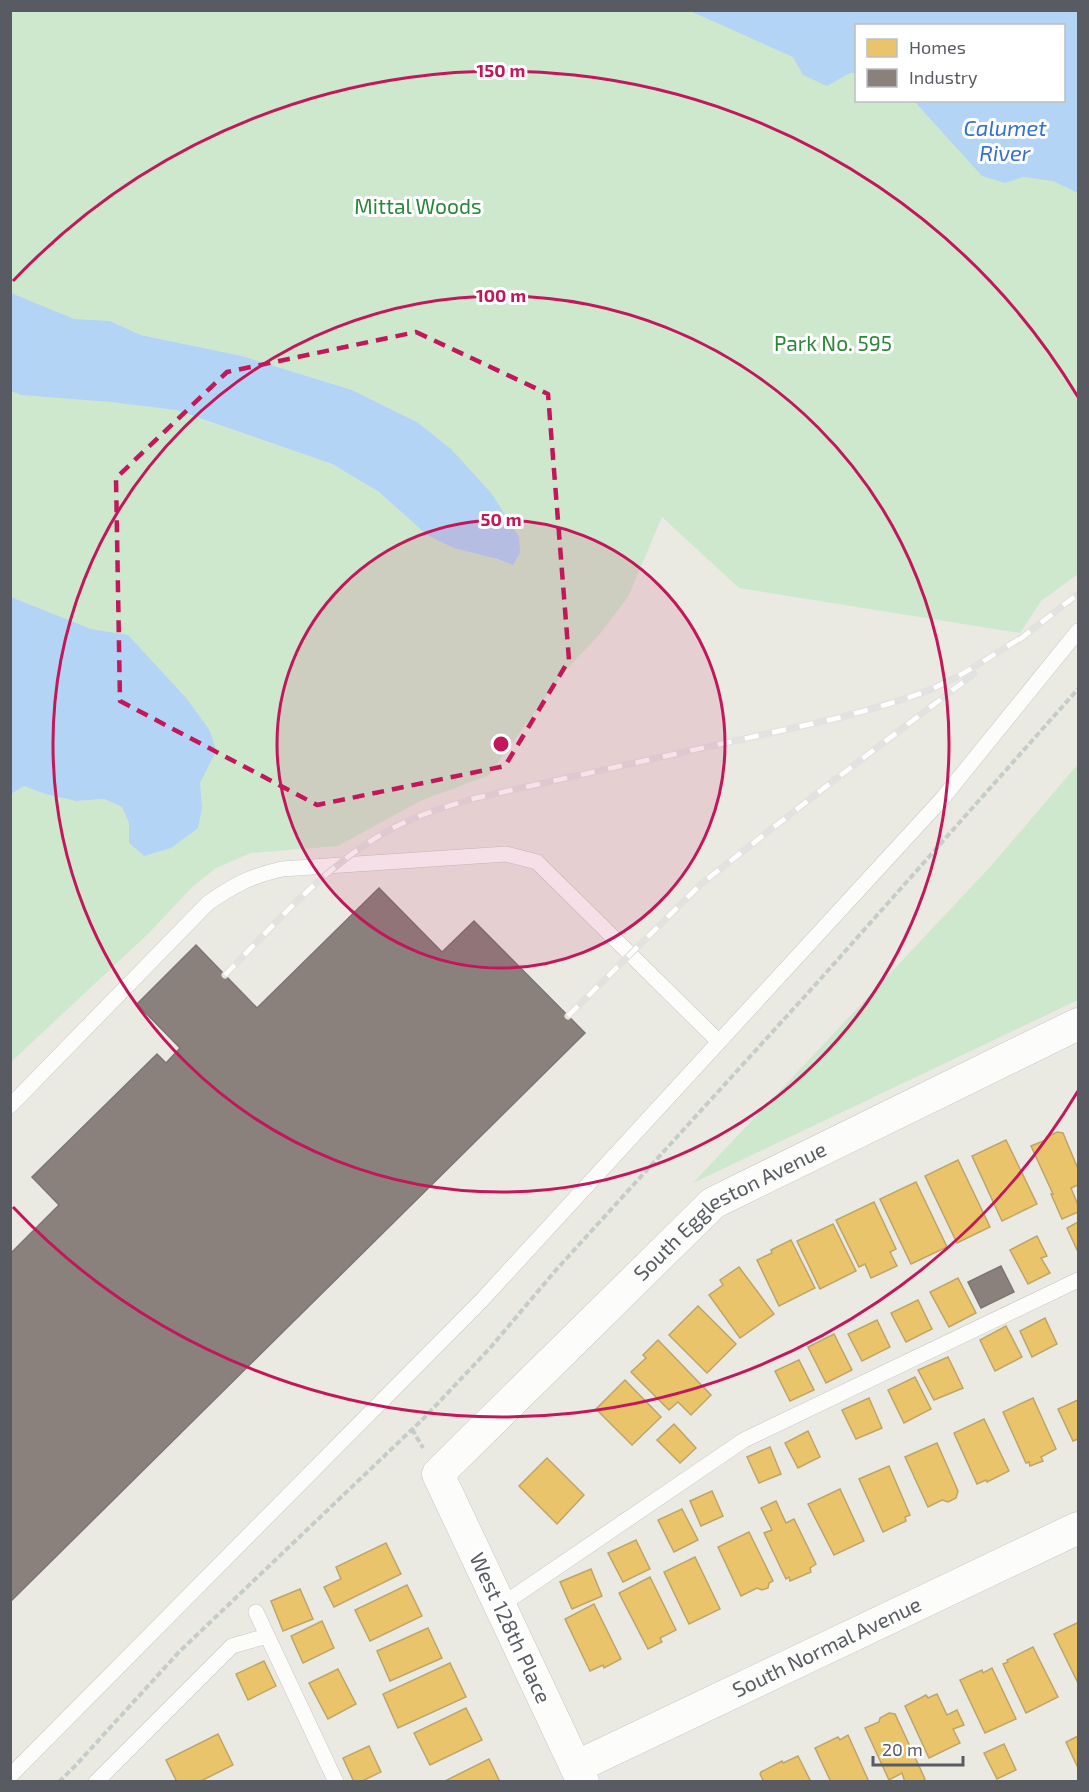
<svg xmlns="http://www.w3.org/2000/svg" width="1089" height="1792" viewBox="0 0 1089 1792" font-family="'Exo 2',sans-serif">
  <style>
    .green { fill: #cee8ce; fill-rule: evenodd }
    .water { fill: #b4d4f6 }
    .homes { fill: #e9c46a; stroke: #bea568; stroke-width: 1.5 }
    .industry { fill: #8a817c; stroke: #7b7674; stroke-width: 1.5 }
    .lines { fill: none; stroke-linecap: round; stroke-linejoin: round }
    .service-casing { stroke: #c7c8c6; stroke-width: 16 }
    .minor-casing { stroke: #c7c8c6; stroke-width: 33 }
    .path { stroke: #c5ccc9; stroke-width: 4; stroke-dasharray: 6 3; stroke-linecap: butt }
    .service { stroke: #fcfcfb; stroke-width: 15 }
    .minor { stroke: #fcfcfb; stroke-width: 32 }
    .rail-casing { stroke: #e2e2e1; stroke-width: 7 }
    .rail { stroke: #fff; stroke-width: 4.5; stroke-dasharray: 14; stroke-linecap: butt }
    .marked { fill: none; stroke: #c2185b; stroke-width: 4.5; stroke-dasharray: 12 8; stroke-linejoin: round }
    .ring { fill: none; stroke: #c2185b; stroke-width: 3 }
    .labels { text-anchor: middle; stroke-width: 6; stroke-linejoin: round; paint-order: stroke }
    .park-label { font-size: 21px; fill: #2c8639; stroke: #fff }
    .street-label { font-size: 21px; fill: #585c62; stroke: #fff }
    .water-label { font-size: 22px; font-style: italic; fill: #3570ce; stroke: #fff }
    .centre { fill: #c2185b; stroke: #fff; stroke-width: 3 }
    .ring-label { font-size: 18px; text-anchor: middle; font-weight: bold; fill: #c2185b; stroke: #fff; stroke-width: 6; stroke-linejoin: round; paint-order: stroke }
  </style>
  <rect width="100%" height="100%" fill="#eae9e2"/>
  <g class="green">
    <path d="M 11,11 L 772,11 L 856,58 L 856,100 L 932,101 L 1078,182 L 1078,574 L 1041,601 L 1020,633 L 739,588 L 662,517 L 628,597 L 599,635 L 563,673 L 489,775 L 420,801 L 338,846 L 251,853 L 216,868 L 192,887 L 149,933 L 11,1062 L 11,794 L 24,786 L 45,794 L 76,801 L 104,799 L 122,807 L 129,823 L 129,843 L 144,856 L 36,608 L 11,597 ZM 110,321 L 141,335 L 242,356 L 352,390 L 417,422 L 512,565 L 427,535 L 379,492 L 332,464 L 189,415 Z"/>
    <path d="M 1078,764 L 1078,1000 L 693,1183 L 991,866 Z"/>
  </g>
  <g class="water">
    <path d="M 690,11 L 1078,11 L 1078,193 L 1053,181 L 1023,177 L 1005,183 L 982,176 L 914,101 L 1064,100 L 1064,26 L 856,26 L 856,73 L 850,73 L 827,86 L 803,75 L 793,57 Z"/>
    <path d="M 11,293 L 74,319 L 110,321 L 141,335 L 242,356 L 352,390 L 417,422 L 451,449 L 492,494 L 519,537 L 520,553 L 513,565 L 497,559 L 454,548 L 427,535 L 379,492 L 332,464 L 176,410 L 111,402 L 21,395 L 11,391 Z"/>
    <path d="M 11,597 L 91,629 L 128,635 L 187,699 L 210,731 L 216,751 L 200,783 L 202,808 L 198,828 L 171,848 L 144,856 L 129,843 L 129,823 L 122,807 L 104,799 L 76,801 L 45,794 L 24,786 L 11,794 Z"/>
  </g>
  <g class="homes">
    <path d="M 1057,1132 L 1063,1133 L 1078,1169 L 1078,1185 L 1071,1188 L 1078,1205 L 1078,1212 L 1062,1219 L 1051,1194 L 1053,1194 L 1031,1146 L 1046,1140 L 1047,1137 Z"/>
    <path d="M 1006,1140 L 1037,1204 L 1002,1221 L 972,1156 Z"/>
    <path d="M 958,1160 L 990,1227 L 957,1243 L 925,1176 Z"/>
    <path d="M 916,1182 L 947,1247 L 911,1264 L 880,1199 Z"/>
    <path d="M 874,1202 L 896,1249 L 890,1252 L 897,1266 L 871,1278 L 865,1264 L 859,1267 L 836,1220 Z"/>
    <path d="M 1078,1222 L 1078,1252 L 1067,1228 Z"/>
    <path d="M 833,1224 L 856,1271 L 820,1289 L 797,1241 Z"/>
    <path d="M 1037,1236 L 1047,1256 L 1041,1258 L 1050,1273 L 1028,1284 L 1010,1250 Z"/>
    <path d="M 791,1240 L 815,1288 L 779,1306 L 757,1260 L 772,1253 L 771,1250 Z"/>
    <path d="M 739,1267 L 774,1314 L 740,1338 L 709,1295 L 723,1285 L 720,1280 Z"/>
    <path d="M 958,1278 L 976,1313 L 949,1327 L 930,1292 Z"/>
    <path d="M 918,1300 L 932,1329 L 906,1342 L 891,1313 Z"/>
    <path d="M 698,1306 L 736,1344 L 707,1373 L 669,1335 Z"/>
    <path d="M 1045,1318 L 1057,1344 L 1032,1357 L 1020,1331 Z"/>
    <path d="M 877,1320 L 890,1347 L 862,1361 L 848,1334 Z"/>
    <path d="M 1006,1326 L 1022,1357 L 995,1371 L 980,1340 Z"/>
    <path d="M 834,1334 L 852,1370 L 826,1383 L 808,1347 Z"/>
    <path d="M 658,1340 L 711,1395 L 691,1415 L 678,1402 L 669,1410 L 631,1372 L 646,1358 L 643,1355 Z"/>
    <path d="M 948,1357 L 963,1388 L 934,1400 L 918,1370 Z"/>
    <path d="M 799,1360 L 814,1390 L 790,1401 L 775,1371 Z"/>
    <path d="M 915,1377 L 931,1409 L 904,1423 L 888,1390 Z"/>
    <path d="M 625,1380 L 661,1417 L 632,1445 L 596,1409 Z"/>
    <path d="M 869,1398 L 882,1428 L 856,1439 L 842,1410 Z"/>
    <path d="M 1033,1398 L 1056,1449 L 1041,1457 L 1043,1461 L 1030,1466 L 1029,1462 L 1026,1463 L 1003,1412 Z"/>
    <path d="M 1078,1400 L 1078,1439 L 1073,1441 L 1058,1409 Z"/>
    <path d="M 984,1419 L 1009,1471 L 987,1482 L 986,1480 L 977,1484 L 954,1433 Z"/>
    <path d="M 674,1424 L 696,1448 L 680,1463 L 657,1440 Z"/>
    <path d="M 808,1431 L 820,1457 L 798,1468 L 785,1443 Z"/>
    <path d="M 937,1443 L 958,1491 L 956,1498 L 948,1502 L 942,1500 L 928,1507 L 905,1457 Z"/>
    <path d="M 770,1447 L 781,1474 L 759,1483 L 747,1457 Z"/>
    <path d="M 547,1458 L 584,1495 L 557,1524 L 519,1486 Z"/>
    <path d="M 889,1466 L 910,1515 L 905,1517 L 906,1521 L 883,1532 L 859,1479 Z"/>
    <path d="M 840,1489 L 864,1541 L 834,1555 L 808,1504 Z"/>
    <path d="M 712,1491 L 723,1516 L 701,1526 L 690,1501 Z"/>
    <path d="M 776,1501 L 786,1523 L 794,1519 L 816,1564 L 810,1568 L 811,1572 L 790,1581 L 789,1577 L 786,1579 L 764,1533 L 772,1530 L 761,1508 Z"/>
    <path d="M 682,1509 L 698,1540 L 674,1552 L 658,1520 Z"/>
    <path d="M 749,1532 L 773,1581 L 769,1583 L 768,1588 L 762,1590 L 757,1588 L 741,1596 L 718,1547 Z"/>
    <path d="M 636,1540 L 650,1569 L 623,1582 L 608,1553 Z"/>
    <path d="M 386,1543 L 401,1574 L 334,1607 L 324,1587 L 341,1579 L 336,1567 Z"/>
    <path d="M 695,1557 L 720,1609 L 689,1624 L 664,1572 Z"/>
    <path d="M 591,1569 L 602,1596 L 572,1609 L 560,1582 Z"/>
    <path d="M 650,1577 L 676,1630 L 660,1638 L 662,1642 L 648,1649 L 619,1593 Z"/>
    <path d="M 407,1585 L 422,1616 L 370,1641 L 355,1610 Z"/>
    <path d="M 300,1589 L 313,1619 L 283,1631 L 271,1601 Z"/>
    <path d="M 594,1604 L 621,1659 L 604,1668 L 603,1665 L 590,1671 L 565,1619 Z"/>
    <path d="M 322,1621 L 334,1648 L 303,1663 L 291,1636 Z"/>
    <path d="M 1077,1623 L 1078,1624 L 1078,1683 L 1054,1634 Z"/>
    <path d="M 428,1628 L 442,1658 L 390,1681 L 377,1651 Z"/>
    <path d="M 1033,1647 L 1058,1697 L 1026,1713 L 1003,1664 L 1008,1662 L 1007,1660 Z"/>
    <path d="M 264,1661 L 276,1686 L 248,1700 L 236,1674 Z"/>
    <path d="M 450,1663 L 466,1697 L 398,1728 L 383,1694 Z"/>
    <path d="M 992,1668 L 1016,1719 L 985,1733 L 960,1680 L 982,1670 L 983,1673 Z"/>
    <path d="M 338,1669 L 356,1704 L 328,1719 L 309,1683 Z"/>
    <path d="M 937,1694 L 947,1715 L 957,1710 L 964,1725 L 953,1729 L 960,1743 L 929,1758 L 905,1706 L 926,1695 L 928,1698 Z"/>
    <path d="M 466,1708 L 482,1740 L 430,1765 L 414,1733 Z"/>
    <path d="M 889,1713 L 895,1714 L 925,1779 L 921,1782 L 905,1782 L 902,1773 L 889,1780 L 865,1728 L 879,1722 L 880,1718 Z"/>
    <path d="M 218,1734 L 233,1765 L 199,1782 L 177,1782 L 166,1760 Z"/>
    <path d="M 848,1735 L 869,1782 L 831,1782 L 815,1748 L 838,1737 L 840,1740 Z"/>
    <path d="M 1078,1736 L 1078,1768 L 1066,1742 Z"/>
    <path d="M 1004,1744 L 1016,1770 L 997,1779 L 984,1753 Z"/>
    <path d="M 369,1746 L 381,1772 L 360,1782 L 354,1782 L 343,1758 Z"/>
    <path d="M 798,1756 L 811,1782 L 764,1782 L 760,1774 L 761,1772 L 782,1761 L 783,1763 Z"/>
    <path d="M 489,1759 L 500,1782 L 443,1782 Z"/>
  </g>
  <g class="industry">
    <path d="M 379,888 L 442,952 L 474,921 L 585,1033 L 10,1602 L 10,1254 L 59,1205 L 32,1177 L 157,1054 L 166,1063 L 180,1048 L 137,1004 L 196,945 L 257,1008 Z"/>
    <path d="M 1001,1266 L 1014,1292 L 981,1308 L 968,1282 Z"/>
  </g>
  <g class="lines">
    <g class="service-casing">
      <g id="service">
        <path d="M 10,1106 L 208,903 C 234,885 251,876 282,869 L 506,854 L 537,862 L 718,1041"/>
        <path d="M 500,1606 L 744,1440 L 1078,1280"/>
        <path d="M 256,1612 L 336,1782"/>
        <path d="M 10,1776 L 481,1301 L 942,799 L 1078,631"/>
        <path d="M 96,1782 L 232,1646 L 267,1636"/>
      </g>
    </g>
    <g class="minor-casing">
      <g id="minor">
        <path id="s1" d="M 576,1767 L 1078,1528"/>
        <path id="s2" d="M 583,1782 L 438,1474 L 713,1203 L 1078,1024"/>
      </g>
    </g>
    <g class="path">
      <path d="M 412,1429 L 423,1448"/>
      <path d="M 59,1782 L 76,1765 L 179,1652 L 424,1418 L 490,1348 L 556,1270 L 816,984 L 1078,689"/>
    </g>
    <use href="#service" class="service"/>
    <use href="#minor" class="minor"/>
    <g class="rail-casing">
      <g id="rail">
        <path d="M 1019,640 L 1078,594"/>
        <path d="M 225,975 C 274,925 321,870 382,834 C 411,817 444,807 476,798 L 838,718 C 868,710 898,702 927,691 C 961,677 993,655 1024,636"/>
        <path d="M 568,1016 L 701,884 L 833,781 L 974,674"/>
      </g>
    </g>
    <use href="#rail" class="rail"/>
  </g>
  <path class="marked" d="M 416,332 L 548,394 L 569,660 L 505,766 L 317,805 L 120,701 L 116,478 L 227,372 Z"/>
  <circle cx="501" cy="744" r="224" fill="#c2185b" fill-opacity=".12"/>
  <g class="ring">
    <circle cx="501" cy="744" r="224"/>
    <circle cx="501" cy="744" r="448"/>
    <path d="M1078 1091A673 673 0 0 1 13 1207M13 281A673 673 0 0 1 1078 397"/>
  </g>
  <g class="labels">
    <g class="park-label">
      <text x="418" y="214">Mittal Woods</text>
      <text x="833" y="351">Park No. 595</text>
    </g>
    <g class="street-label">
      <text dy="7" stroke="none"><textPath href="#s2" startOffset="736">South Eggleston Avenue</textPath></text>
      <text transform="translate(510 1628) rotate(65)" y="7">West 128th Place</text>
      <text dy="7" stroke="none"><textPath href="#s1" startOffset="278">South Normal Avenue</textPath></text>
    </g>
    <g class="water-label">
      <text x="1005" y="136">Calumet<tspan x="1005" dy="25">River</tspan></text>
    </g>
  </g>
  <circle cx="501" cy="744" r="9" class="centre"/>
  <g class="ring-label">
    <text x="501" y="77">150 m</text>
    <text x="501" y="302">100 m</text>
    <text x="501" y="526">50 m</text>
  </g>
  <rect width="1089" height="1792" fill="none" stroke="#585c62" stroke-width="24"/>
  <rect x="855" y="24" width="210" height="78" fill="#ffffff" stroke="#bcbec0" stroke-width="1.5"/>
  <rect x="867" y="39" width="30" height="18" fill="#e9c46a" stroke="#bcbec0" stroke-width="1.5"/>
  <text x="909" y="54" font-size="18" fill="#585c62">Homes</text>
  <rect x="867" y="69" width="30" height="18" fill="#8a817c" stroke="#bcbec0" stroke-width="1.5"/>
  <text x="909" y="84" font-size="18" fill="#585c62">Industry</text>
  <path d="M873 1756v9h90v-9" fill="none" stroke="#585c62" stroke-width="3"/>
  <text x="882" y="1756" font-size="18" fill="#585c62" stroke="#ffffff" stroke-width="4.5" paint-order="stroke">20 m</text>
</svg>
